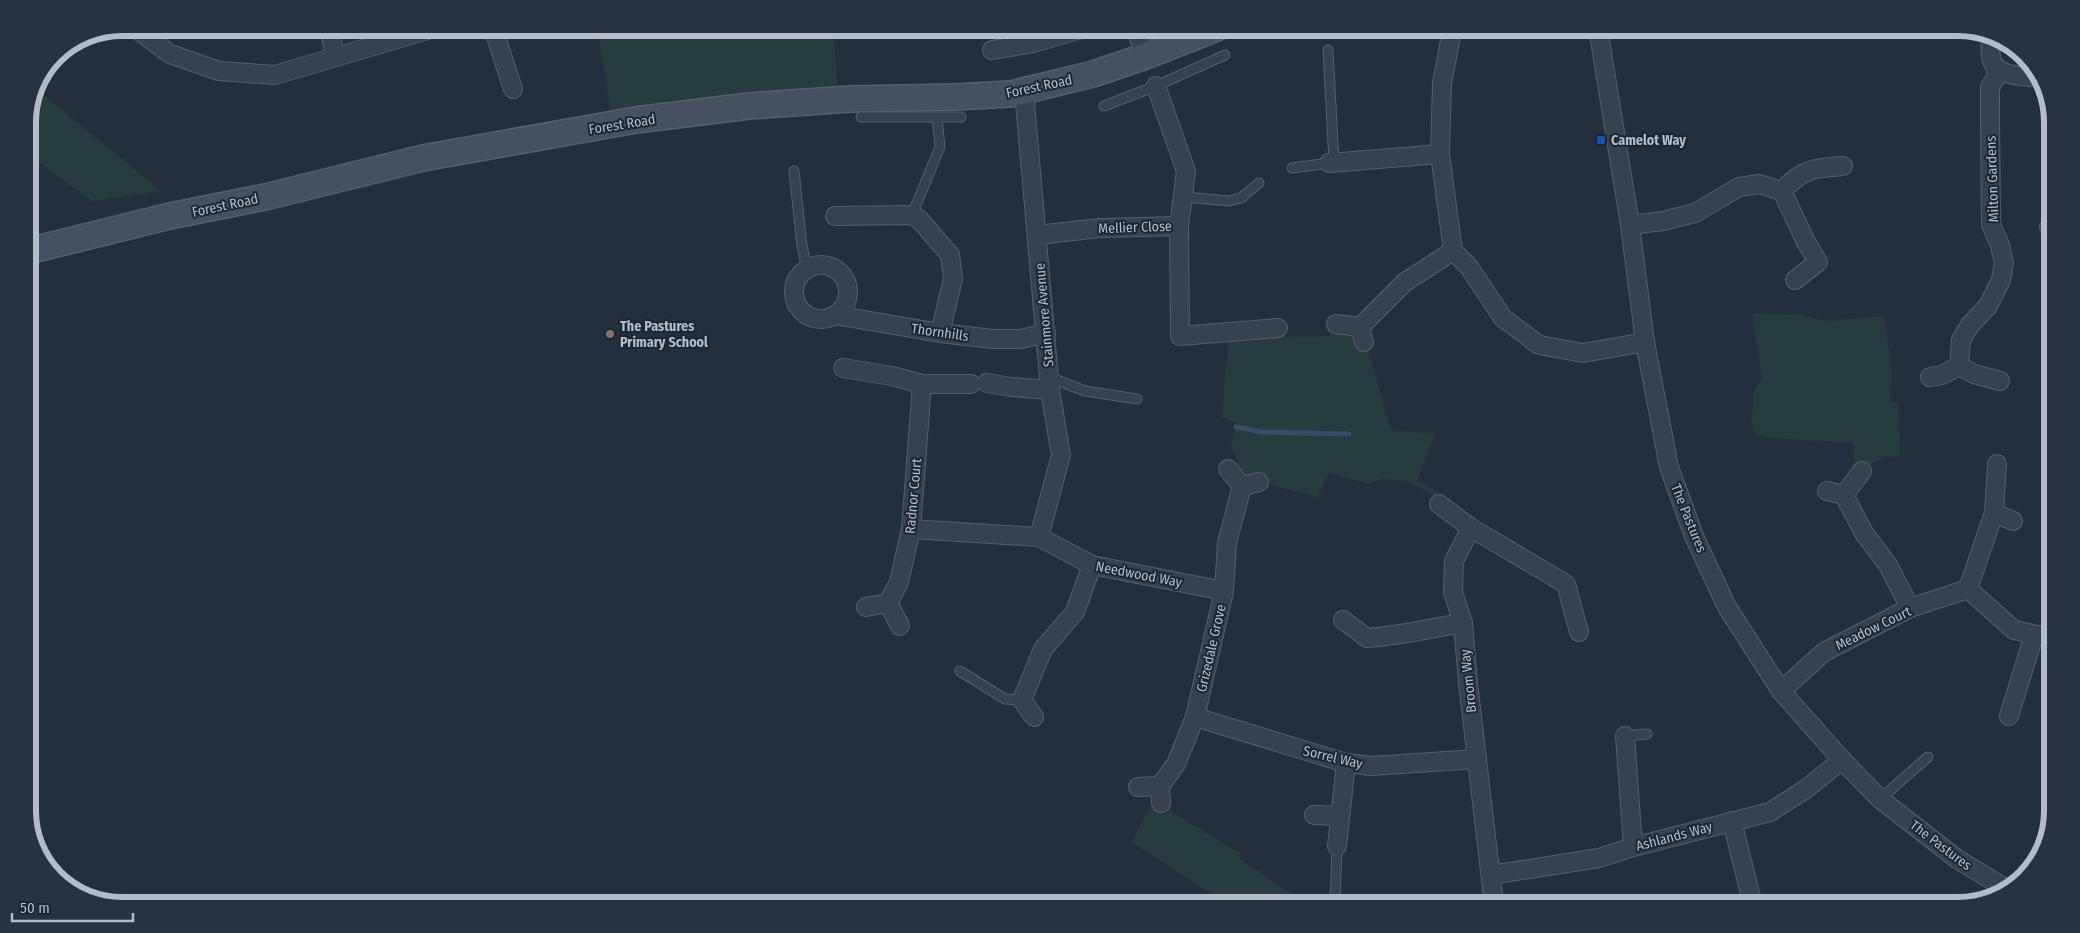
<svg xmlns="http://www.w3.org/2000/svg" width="2080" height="933" viewBox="0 0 2080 933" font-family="'Fira Sans Condensed',sans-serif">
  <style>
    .green { fill: #263c3f }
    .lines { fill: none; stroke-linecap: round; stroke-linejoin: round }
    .stream { stroke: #394c67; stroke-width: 5 }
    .lane-casing { stroke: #565f6c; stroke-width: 11 }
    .street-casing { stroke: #565f6c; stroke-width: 20 }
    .secondary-casing { stroke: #565f6c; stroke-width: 28 }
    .lane { stroke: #38414e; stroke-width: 9 }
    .street { stroke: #38414e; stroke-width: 18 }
    .secondary { stroke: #465061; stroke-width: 25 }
    .transit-dot { fill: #1a4fb4; stroke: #1d2633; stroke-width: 2 }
    .education-dot { fill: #8d6e63; stroke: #1d2633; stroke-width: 2 }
    .labels { text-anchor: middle; stroke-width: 4; stroke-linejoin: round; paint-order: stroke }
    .street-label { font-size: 14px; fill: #b4bcc9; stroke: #1d2633 }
    .poi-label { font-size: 14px; font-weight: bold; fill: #b4bcc9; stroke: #1d2633; text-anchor: start }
    .rim { fill: none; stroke: #b4bcc9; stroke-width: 6 }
  </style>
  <rect width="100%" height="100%" fill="#242f3e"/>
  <g class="green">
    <path d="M 597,28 L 837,28 L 833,29 L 839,100 L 611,113 Z"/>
    <path d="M 39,91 L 161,191 L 92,201 L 28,154 L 28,116 Z"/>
    <path d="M 1752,313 L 1801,315 L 1828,321 L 1884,316 L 1892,372 L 1890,401 L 1898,403 L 1900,456 L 1882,457 L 1862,471 L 1854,469 L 1854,443 L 1771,438 L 1755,435 L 1751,416 L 1754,405 L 1753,393 L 1762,378 Z"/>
    <path d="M 1336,324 L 1360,327 L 1373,366 L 1388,422 L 1393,431 L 1435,433 L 1417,481 L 1439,492 L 1436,497 L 1406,481 L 1382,479 L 1369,484 L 1329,473 L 1317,497 L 1259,482 L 1228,469 L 1238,461 L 1231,447 L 1237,423 L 1222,417 L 1229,333 L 1278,328 L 1281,337 L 1329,336 Z"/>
    <path d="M 1161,803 L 1180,817 L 1241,854 L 1240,859 L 1300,900 L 1326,902 L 1331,905 L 1228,905 L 1132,842 L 1147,812 Z"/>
  </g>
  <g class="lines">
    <path class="stream" d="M 1236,427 L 1263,432 L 1349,434"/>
    <g class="lane-casing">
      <g id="lane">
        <path d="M 1328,50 L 1334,162"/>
        <path d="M 1104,106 L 1156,86 L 1225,55"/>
        <path d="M 861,117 L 961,117"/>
        <path d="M 1292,168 L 1329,163"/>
        <path d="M 794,171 L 802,246 L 807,268"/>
        <path d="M 1184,197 L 1229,201 L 1241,198 L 1259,183"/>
        <path d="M 912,215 L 940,147 L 937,118"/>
        <path d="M 1049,377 L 1085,391 L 1137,399"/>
        <path d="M 960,671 L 1005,699 L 1022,700"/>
        <path d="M 1625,736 L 1647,734"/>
        <path d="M 1880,799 L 1928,757"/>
        <path d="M 1335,905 L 1337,846"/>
      </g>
    </g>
    <g class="street-casing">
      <g id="street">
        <path d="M 135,28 L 170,54 L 219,71 L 275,75 L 434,28"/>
        <path d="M 329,28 L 335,56"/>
        <path d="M 491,28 L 494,31 L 513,89"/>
        <path d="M 1135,28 L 1146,56"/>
        <path d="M 1598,28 L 1630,225 L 1645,342 L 1669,467 L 1694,536 L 1727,607 L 1781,691 L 1842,760 L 1880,799 L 1957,859 L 2008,890"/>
        <path d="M 1452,31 L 1442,83 L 1440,154 L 1453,251 L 1469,267 L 1503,318 L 1539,345 L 1583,353 L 1645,342"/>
        <path d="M 1991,34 C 1991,42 1990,51 1991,58 C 1995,77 2024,77 2039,77"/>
        <path d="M 992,50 L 1033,43 L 1085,28"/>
        <path d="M 1024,91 L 1050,390 L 1061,455 L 1039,537"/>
        <path d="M 1329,163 L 1440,154"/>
        <path d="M 1782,191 L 1806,242 L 1818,262 L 1795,280"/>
        <path d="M 835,216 L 912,215 L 920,220 L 950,255 L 953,279 L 940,333"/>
        <path d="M 1630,225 L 1663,221 L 1695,213 L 1739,187 L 1759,184 L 1782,191 C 1802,169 1814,168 1843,166"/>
        <path d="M 1179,226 L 1180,336 L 1278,328"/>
        <path d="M 2049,227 L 2052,225"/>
        <path d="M 1037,235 L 1100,228 L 1179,226 L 1186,171 L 1156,86"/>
        <circle cx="821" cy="292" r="27"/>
        <path d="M 835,315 L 940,333 L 993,339 L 1021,339 L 1046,333"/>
        <path d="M 1336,324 L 1360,327"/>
        <path d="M 1364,342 L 1360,327 L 1405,282 L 1453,251"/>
        <path d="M 1959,366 L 1961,340 L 1970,325 L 1988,306 L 2001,280 L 2004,263 L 2000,245 L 1991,225 L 1990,115 L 1990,87 L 2000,71"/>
        <path d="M 1959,366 L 1974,374 L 2000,381"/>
        <path d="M 843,368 L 892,376 L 922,384 L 971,384"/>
        <path d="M 1930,377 L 1942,375 L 1959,366"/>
        <path d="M 987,383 L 1011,387 L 1050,390"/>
        <path d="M 1228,469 L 1242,486"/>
        <path d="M 1862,471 L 1844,495 L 1864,533 L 1888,565 L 1910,608"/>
        <path d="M 1242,486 L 1259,482"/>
        <path d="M 1827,491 L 1844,495"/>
        <path d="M 1439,504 L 1471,528"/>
        <path d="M 1994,513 L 2013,521"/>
        <path d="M 911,529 L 1039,537 L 1092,565 L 1224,591"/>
        <path d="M 1968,589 L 1994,513 L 1997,464"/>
        <path d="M 888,603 L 899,582 L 911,529 L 922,384"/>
        <path d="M 888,603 L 900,626"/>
        <path d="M 866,607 L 888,603"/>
        <path d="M 1343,620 L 1367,638 C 1400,636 1431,628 1463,623"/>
        <path d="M 1781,691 L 1824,652 L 1910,608 L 1968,589 L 2014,630 L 2052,638"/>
        <path d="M 2009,716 L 2034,635"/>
        <path d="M 1034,717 L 1022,700 L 1043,649 L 1075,612 L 1092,565"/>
        <path d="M 1195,717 L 1346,763 L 1371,766 L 1477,759"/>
        <path d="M 1625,736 L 1633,847"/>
        <path d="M 1138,787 L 1160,786"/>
        <path d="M 1161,803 L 1160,786 L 1176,764 L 1195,717 L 1224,591 L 1227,543 L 1242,486"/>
        <path d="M 1314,815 L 1340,816"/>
        <path d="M 1732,821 L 1753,905"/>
        <path d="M 1337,846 L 1346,763"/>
        <path d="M 1491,875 L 1599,858 L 1633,847 L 1770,812 L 1806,789 L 1842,760"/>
        <path d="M 1494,905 L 1468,683 L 1463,623 L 1453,592 L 1454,561 L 1471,528 L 1566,584 L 1579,632"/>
      </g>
    </g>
    <g class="secondary-casing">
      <path id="secondary" d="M 28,251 L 170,216 L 265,197 L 423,158 L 636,120 L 749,106 L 850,99 L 954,97 L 1011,94 L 1093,74 L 1146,56 L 1217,28"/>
    </g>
    <use href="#lane" class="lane"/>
    <use href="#street" class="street"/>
    <use href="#secondary" class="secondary"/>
  </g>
  <rect class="transit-dot" x="1596" y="135" width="10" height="10" rx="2.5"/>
  <circle class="education-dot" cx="610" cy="334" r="5"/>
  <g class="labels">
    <g class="street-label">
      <text transform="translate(1039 86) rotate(-12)" y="5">Forest Road</text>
      <text transform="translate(622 124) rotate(-9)" y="5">Forest Road</text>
      <text transform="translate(1992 179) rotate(-92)" y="5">Milton Gardens</text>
      <text transform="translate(225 205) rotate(-12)" y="5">Forest Road</text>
      <text transform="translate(1135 227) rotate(-2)" y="5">Mellier Close</text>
      <text transform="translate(1044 315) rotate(-95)" y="5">Stainmore Avenue</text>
      <text transform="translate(940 332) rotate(8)" y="5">Thornhills</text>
      <text transform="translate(913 496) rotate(-85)" y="5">Radnor Court</text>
      <text transform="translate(1689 518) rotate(68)" y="5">The Pastures</text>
      <text transform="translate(1139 574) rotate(11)" y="5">Needwood Way</text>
      <text transform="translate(1873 628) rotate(-26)" y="5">Meadow Court</text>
      <text transform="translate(1211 648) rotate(-77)" y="5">Grizedale Grove</text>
      <text transform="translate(1468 681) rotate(-96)" y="5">Broom Way</text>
      <text transform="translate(1333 757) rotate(13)" y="5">Sorrel Way</text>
      <text transform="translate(1674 836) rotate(-15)" y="5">Ashlands Way</text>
      <text transform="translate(1941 845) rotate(37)" y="5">The Pastures</text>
    </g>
    <g class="poi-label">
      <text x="1611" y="145">Camelot Way</text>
      <text x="620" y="331">The Pastures<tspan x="620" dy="16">Primary School</tspan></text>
    </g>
  </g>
  <path d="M0 0H2080V933H0ZM122 36H1958A86 86 0 0 1 2044 122V811A86 86 0 0 1 1958 897H122A86 86 0 0 1 36 811V122A86 86 0 0 1 122 36Z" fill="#29323f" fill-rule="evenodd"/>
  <path class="rim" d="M122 36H1958A86 86 0 0 1 2044 122V811A86 86 0 0 1 1958 897H122A86 86 0 0 1 36 811V122A86 86 0 0 1 122 36Z"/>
  <path d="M12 913v8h121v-8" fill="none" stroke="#b4bcc9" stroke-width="2.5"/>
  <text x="20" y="913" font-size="15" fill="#b4bcc9" stroke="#1d2633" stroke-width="4" paint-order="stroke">50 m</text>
</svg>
